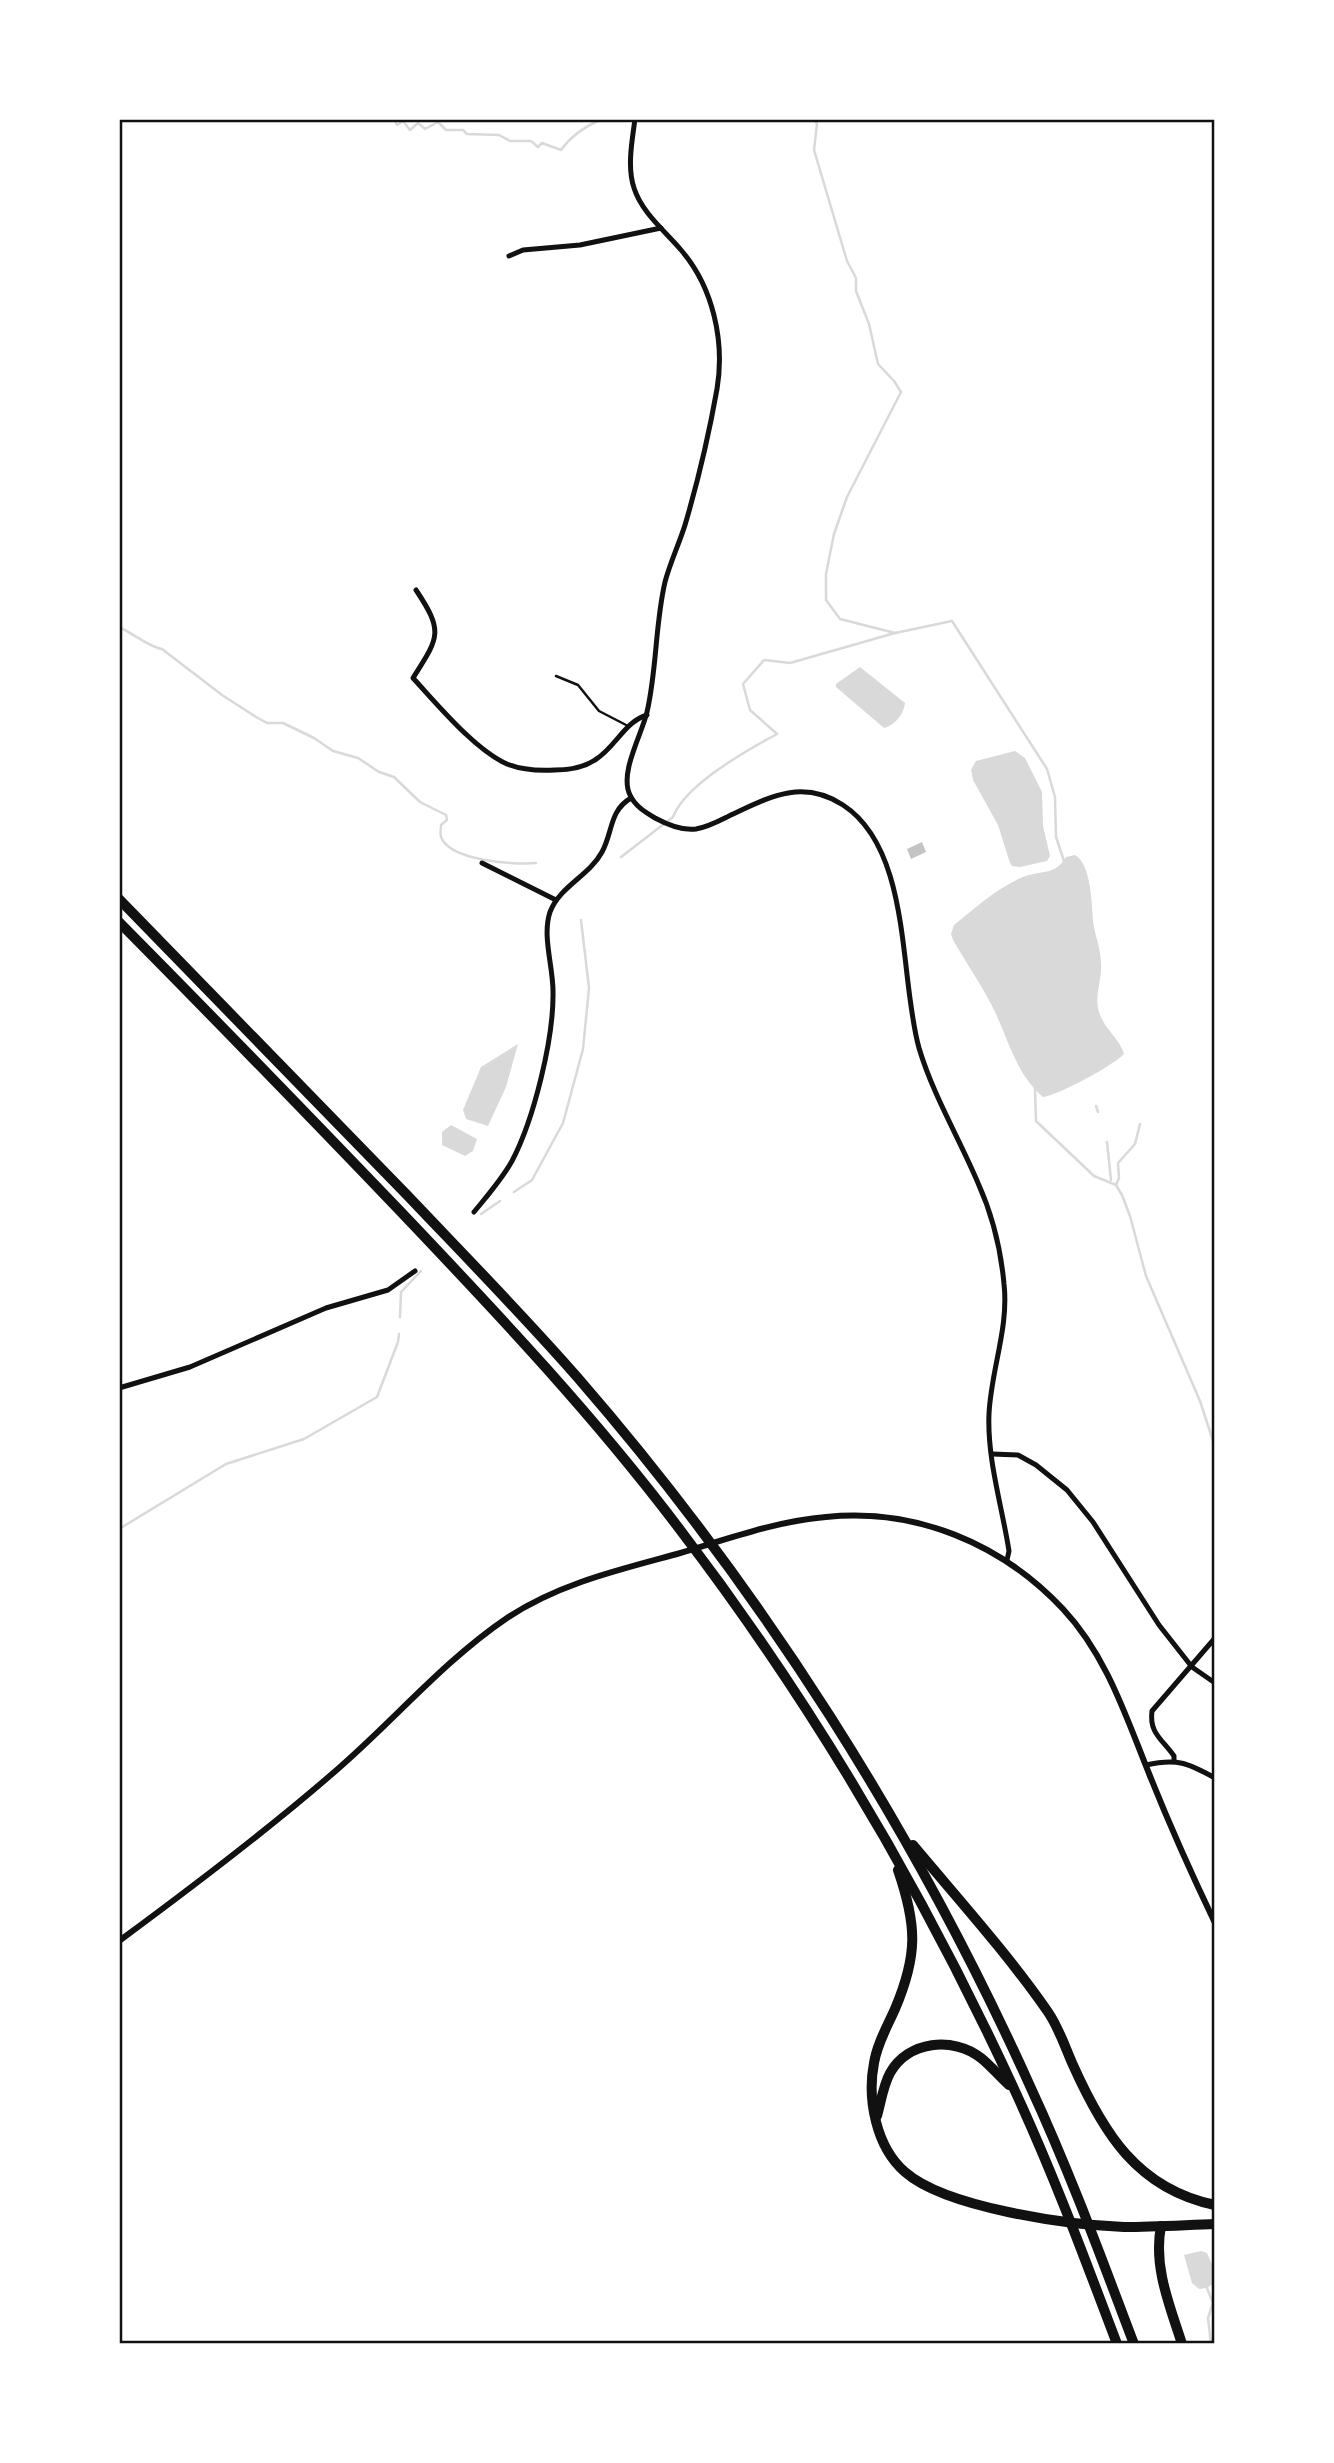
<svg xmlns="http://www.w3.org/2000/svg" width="1334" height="2463" viewBox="0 0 1334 2463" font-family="'Space Grotesk',sans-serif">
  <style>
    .water { fill: #d9d9d9 }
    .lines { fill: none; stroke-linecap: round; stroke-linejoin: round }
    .stream { stroke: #d9d9d9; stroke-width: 2.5 }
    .building { fill: #c4c4c4 }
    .service { stroke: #111; stroke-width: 2.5 }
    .minor { stroke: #111; stroke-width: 5 }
    .tertiary { stroke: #111; stroke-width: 6 }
    .motorway { stroke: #111; stroke-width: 10 }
    .neatline { fill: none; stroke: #111; stroke-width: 2.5 }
  </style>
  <rect width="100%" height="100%" fill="#fff"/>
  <g class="water">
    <path d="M 860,667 L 905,703 C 904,714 895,725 884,728 L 836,687 L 836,684 Z"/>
    <path d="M 1015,751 L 1025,758 L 1042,792 L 1043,826 L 1050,856 L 1047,861 L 1020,867 L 1012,866 L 1010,863 L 998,825 L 973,780 L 971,770 L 976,761 Z"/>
    <path d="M 1075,855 C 1091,863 1092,905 1093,921 C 1095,936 1101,949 1101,964 C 1102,981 1094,996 1099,1012 C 1104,1029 1120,1039 1124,1054 C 1114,1065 1057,1096 1043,1097 C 1013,1071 1008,1035 990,1002 C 979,981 965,961 953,940 L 951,934 L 954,925 C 975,908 998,887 1023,877 C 1041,870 1055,876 1066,857 Z"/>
    <path d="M 518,1044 L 506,1087 L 488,1126 L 466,1119 L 463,1110 L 481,1067 Z"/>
    <path d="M 451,1125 L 477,1139 L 473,1151 L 465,1156 L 442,1145 L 442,1132 Z"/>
    <path d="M 1201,2251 L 1207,2253 L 1215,2271 L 1214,2283 L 1207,2288 L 1199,2289 L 1192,2283 L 1184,2255 Z"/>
  </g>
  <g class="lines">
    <g class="stream">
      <path d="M 394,119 L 397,125 L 403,121 L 410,130 L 418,123 L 425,129 L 438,122 L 446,130 L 463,130 L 467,134 L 499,135 L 510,141 L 531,141 L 538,147 L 542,143 L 561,150 C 571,136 586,126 602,119"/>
      <path d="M 814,119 L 817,124 L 814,150 L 847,261 L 856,278 L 856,291 L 869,324 L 878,364 L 894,381 L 901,392 L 847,497 L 834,534 L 826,574 L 826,600 L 840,619 L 895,633 L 952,621 L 1047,769 L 1055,797 L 1056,837 L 1064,861"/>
      <path d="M 119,627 C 132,633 151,648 162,649 L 222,695 L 256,717 L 267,723 L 283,723 L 314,738 L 333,751 L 358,758 L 379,772 L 394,777 L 420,802 L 446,815 L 447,820 L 441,825 C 441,829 440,833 441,837 C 450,861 515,865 536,863"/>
      <path d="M 621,857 L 673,817 C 685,785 747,750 777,734 L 750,710 L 743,684 L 764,660 L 790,663 L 895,633"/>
      <path d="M 1035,1089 L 1036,1121 L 1094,1176 L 1116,1185 L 1122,1195 L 1130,1216 L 1146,1276 L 1200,1401 L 1215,1447"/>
      <path d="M 1096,1106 L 1098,1112"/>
      <path d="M 1107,1142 L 1111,1180"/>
      <path d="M 1116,1185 L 1119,1178 L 1118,1163 L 1135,1144 L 1140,1124"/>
      <path d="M 514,1192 L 532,1180 L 563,1123 L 583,1049 L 589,988 L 581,920"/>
      <path d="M 481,1214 L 500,1201"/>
      <path d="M 400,1317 L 401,1292 L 421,1271"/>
      <path d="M 119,1529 L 226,1464 L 304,1439 L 377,1397 L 398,1342 L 399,1334"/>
      <path d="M 1207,2288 L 1213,2303 L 1208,2318 L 1211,2344"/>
    </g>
  </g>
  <path class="building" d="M 922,842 L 926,852 L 911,859 L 907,849 Z"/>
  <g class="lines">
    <path class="service" d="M 556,676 L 578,685 L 599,711 L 628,726"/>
    <g class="minor">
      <path d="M 635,119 C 632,141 627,167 634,188 C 642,213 665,231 681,250 C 713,287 725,341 717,389 C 709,434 698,481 685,525 C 679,544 670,563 665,582 C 655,625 657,669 647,712 C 642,734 619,773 630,795 C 635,806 645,812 655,818 C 668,825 682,831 696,829 C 708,827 719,821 729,816 C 768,798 801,778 843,805 C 912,850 899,977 919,1048 C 933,1095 959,1138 978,1183 C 992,1214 1001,1251 1004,1284 C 1009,1328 991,1370 989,1414 C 987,1459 1002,1506 1009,1551 L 1007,1560"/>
      <path d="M 509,256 L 523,250 L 580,245 L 661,228"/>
      <path d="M 416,590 C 444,632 439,637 413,678 C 437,704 475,750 507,764 C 522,770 539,771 555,770 C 569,770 583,768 595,760 C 616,747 624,722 647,715"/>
      <path d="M 482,863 L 556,900"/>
      <path d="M 474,1212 C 488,1195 502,1179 512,1161 C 534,1119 554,1038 553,991 C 553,966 542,936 550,912 C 560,886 589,876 602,852 C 613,832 609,811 631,798"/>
      <path d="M 119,1388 L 190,1367 L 326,1308 L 388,1290 L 415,1271"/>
      <path d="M 992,1454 L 1018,1455 L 1036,1465 L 1067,1490 L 1093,1522 L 1159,1625 L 1192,1667 L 1215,1683"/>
      <path d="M 1174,1761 L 1174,1756 C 1162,1739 1149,1733 1152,1711 L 1215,1638"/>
      <path d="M 1146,1765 C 1177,1758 1188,1763 1215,1778"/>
    </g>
    <path class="tertiary" d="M 119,1941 C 191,1888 264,1833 332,1774 C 391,1724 442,1662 507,1618 C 558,1584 618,1570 677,1554 C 725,1540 776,1521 826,1517 C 916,1508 1001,1543 1063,1609 C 1107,1656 1126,1717 1150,1776 C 1170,1826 1192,1875 1215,1923"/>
    <g class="motorway">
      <path d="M 119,899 C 215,997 311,1095 407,1195 C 464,1255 523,1315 578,1378 C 762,1590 915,1831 1030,2086 C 1069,2170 1101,2257 1134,2344"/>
      <path d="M 119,922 C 214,1018 308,1115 402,1213 C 499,1315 596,1418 681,1531 C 813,1704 924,1893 1015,2091 C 1053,2173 1085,2259 1117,2344"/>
      <path d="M 913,1845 C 959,1900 1007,1953 1048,2012 C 1059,2028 1065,2047 1073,2065 C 1103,2132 1137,2189 1215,2205"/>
      <path d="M 898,1870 C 917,1925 918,1955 895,2009 C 887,2027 877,2044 874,2063 C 867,2099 876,2147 905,2172 C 946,2208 1069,2225 1124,2227 C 1155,2227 1185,2225 1215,2224"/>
      <path d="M 877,2116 C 881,2102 883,2086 890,2073 C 908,2041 953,2036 981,2058 C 991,2066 1000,2077 1009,2085"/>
      <path d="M 1161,2226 C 1153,2267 1170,2306 1182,2344"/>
    </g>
  </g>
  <rect width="1334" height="2463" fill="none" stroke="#ffffff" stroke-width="242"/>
  <rect x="121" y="121" width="1092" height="2221" class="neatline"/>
</svg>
